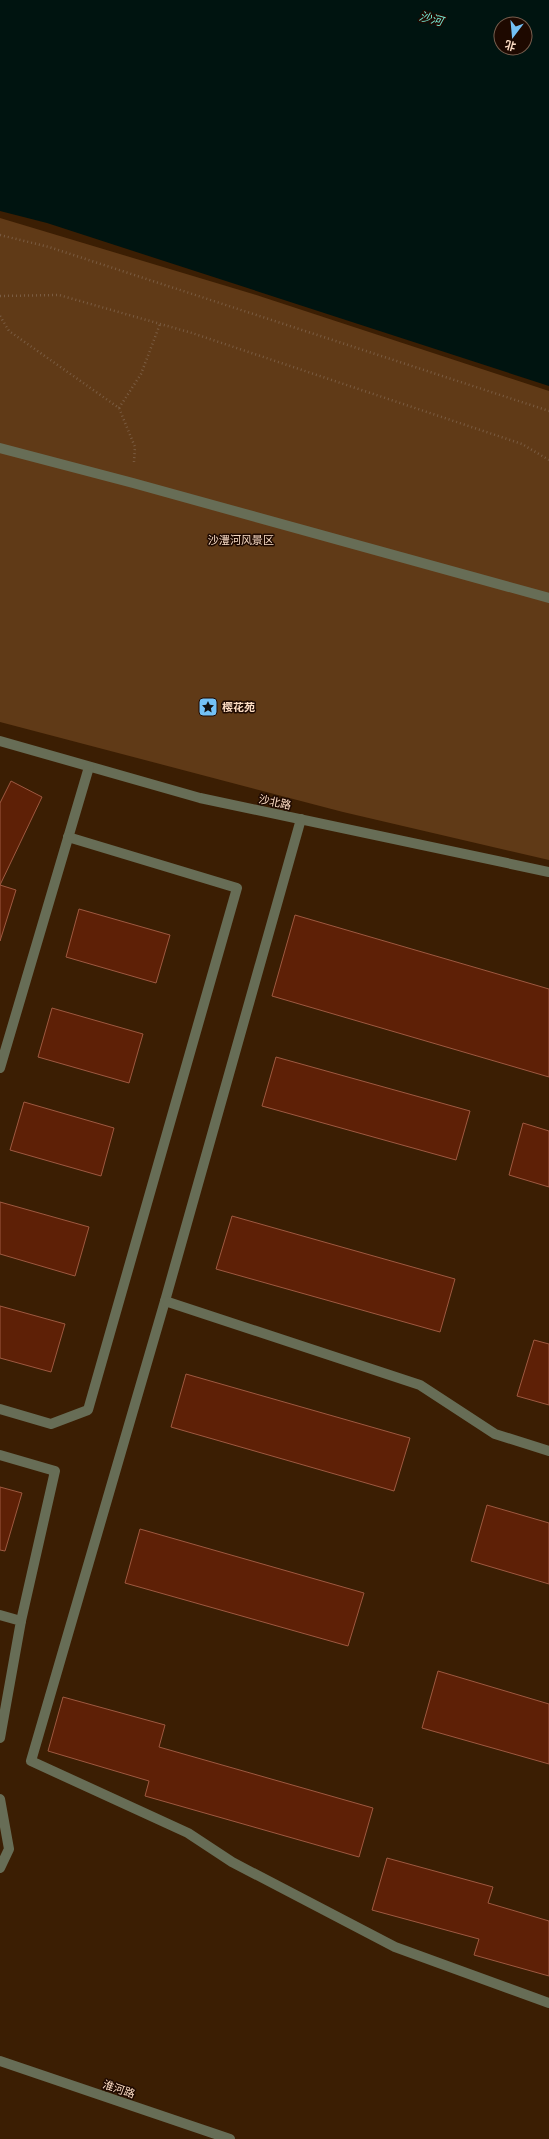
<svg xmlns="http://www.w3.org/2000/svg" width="549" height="2139" viewBox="0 0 549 2139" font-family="'PT Sans','Noto Sans SC',sans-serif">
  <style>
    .green { fill: #603a17 }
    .water { fill: #001410; fill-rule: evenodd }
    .building { fill: #5e2006; stroke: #9e5941 }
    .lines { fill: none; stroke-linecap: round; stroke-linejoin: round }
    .path { stroke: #7a5c42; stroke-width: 2.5; stroke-dasharray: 1 3; stroke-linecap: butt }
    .minor { stroke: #676d56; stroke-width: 10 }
    .labels { text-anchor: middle; stroke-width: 3; stroke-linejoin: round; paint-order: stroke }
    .park-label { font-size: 11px; fill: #f9dcc5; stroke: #1e0900 }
    .poi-label { font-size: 11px; font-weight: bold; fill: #fdddc4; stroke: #1e0900; text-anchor: start }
    .street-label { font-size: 11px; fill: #fdddc4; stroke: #1e0900 }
    .water-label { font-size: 12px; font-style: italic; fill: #72e6d1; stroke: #1e0900 }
  </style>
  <rect width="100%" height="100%" fill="#3b1e03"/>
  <path class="green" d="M 0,218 L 253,294 L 549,391 L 549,860 L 343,812 L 0,722 Z"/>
  <path class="water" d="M 0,0 L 549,0 L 549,386 L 47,223 L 0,211 ZM 501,24 L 525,24 L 525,48 L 501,48 Z"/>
  <g class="building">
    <path d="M 11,781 L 42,797 L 0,885 L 0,803 Z"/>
    <path d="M 0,885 L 16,890 L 0,941 Z"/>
    <path d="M 79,909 L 170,935 L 156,983 L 66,957 Z"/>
    <path d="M 295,915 L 549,989 L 549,1077 L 272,996 Z"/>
    <path d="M 52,1008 L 143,1034 L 129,1083 L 38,1057 Z"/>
    <path d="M 276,1057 L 470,1111 L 456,1160 L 262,1106 Z"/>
    <path d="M 24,1102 L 114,1128 L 101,1176 L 10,1150 Z"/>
    <path d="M 523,1123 L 549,1131 L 549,1187 L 509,1175 Z"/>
    <path d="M 0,1202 L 89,1227 L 75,1276 L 0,1254 Z"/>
    <path d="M 232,1216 L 455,1279 L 440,1332 L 216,1269 Z"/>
    <path d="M 0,1306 L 65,1324 L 51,1372 L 0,1358 Z"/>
    <path d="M 534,1340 L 549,1344 L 549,1405 L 517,1396 Z"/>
    <path d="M 186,1374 L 410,1438 L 394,1491 L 171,1427 Z"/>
    <path d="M 0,1487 L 22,1493 L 5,1551 L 0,1550 Z"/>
    <path d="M 487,1505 L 549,1523 L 549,1584 L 471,1561 Z"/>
    <path d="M 140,1529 L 364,1593 L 348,1646 L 125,1583 Z"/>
    <path d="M 438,1671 L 549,1704 L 549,1764 L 422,1728 Z"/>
    <path d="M 63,1697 L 165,1725 L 159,1747 L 373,1808 L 359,1857 L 145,1796 L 149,1781 L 48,1751 Z"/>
    <path d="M 387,1858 L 493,1887 L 488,1903 L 549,1921 L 549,1976 L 474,1955 L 479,1939 L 372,1910 Z"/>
  </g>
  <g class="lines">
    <g class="path">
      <path d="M 0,235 L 49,247 L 549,411"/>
      <path d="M 0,296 L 59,295 L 192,333 L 522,444 L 549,460"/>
      <path d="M 0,316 L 9,331 L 119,408 L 135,447 L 134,462"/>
      <path d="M 119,408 L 141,374 L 160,324"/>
    </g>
    <g class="minor">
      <path d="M 0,448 L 133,483 L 549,598"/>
      <path d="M 0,741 L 200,798 L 549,872"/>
      <path d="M 301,819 L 165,1301 L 31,1761 L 188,1833 L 232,1862 L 395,1947 L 549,2003"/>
      <path d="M 0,1068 L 89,767"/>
      <path d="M 165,1301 L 420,1385 L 495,1434 L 549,1451"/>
      <path d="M 0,1409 L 51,1424 L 88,1410 L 237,888 L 68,837"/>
      <path d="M 0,1455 L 55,1471 L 21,1621"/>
      <path d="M 0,1615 L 21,1621 L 0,1738"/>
      <path d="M 0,1799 L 9,1849 L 0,1868"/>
      <path d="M 0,2061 L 230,2139"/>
    </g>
  </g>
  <defs>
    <g id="sight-square" transform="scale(1)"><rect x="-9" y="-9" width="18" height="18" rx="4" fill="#73c1f6" stroke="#1e0900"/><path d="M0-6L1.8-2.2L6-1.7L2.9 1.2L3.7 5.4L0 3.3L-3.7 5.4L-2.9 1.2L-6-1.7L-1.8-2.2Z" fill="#111"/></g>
  </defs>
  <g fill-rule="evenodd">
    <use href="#sight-square" x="208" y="707"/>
  </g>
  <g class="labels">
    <g class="park-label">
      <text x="241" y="544">沙澧河风景区</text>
    </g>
    <g class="poi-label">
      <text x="222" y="711">樱花苑</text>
    </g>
    <g class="street-label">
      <text transform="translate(275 802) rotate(12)" y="4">沙北路</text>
      <text transform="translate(119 2089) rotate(19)" y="4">淮河路</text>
    </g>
    <g class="water-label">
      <text transform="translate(431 19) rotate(15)" y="4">沙河</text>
    </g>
  </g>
  <g transform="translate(513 36) rotate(196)"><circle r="19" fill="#1e0900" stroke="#775e4e"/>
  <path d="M0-3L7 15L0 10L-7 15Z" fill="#73c1f6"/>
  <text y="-6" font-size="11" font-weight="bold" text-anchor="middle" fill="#fdddc4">北</text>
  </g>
</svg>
